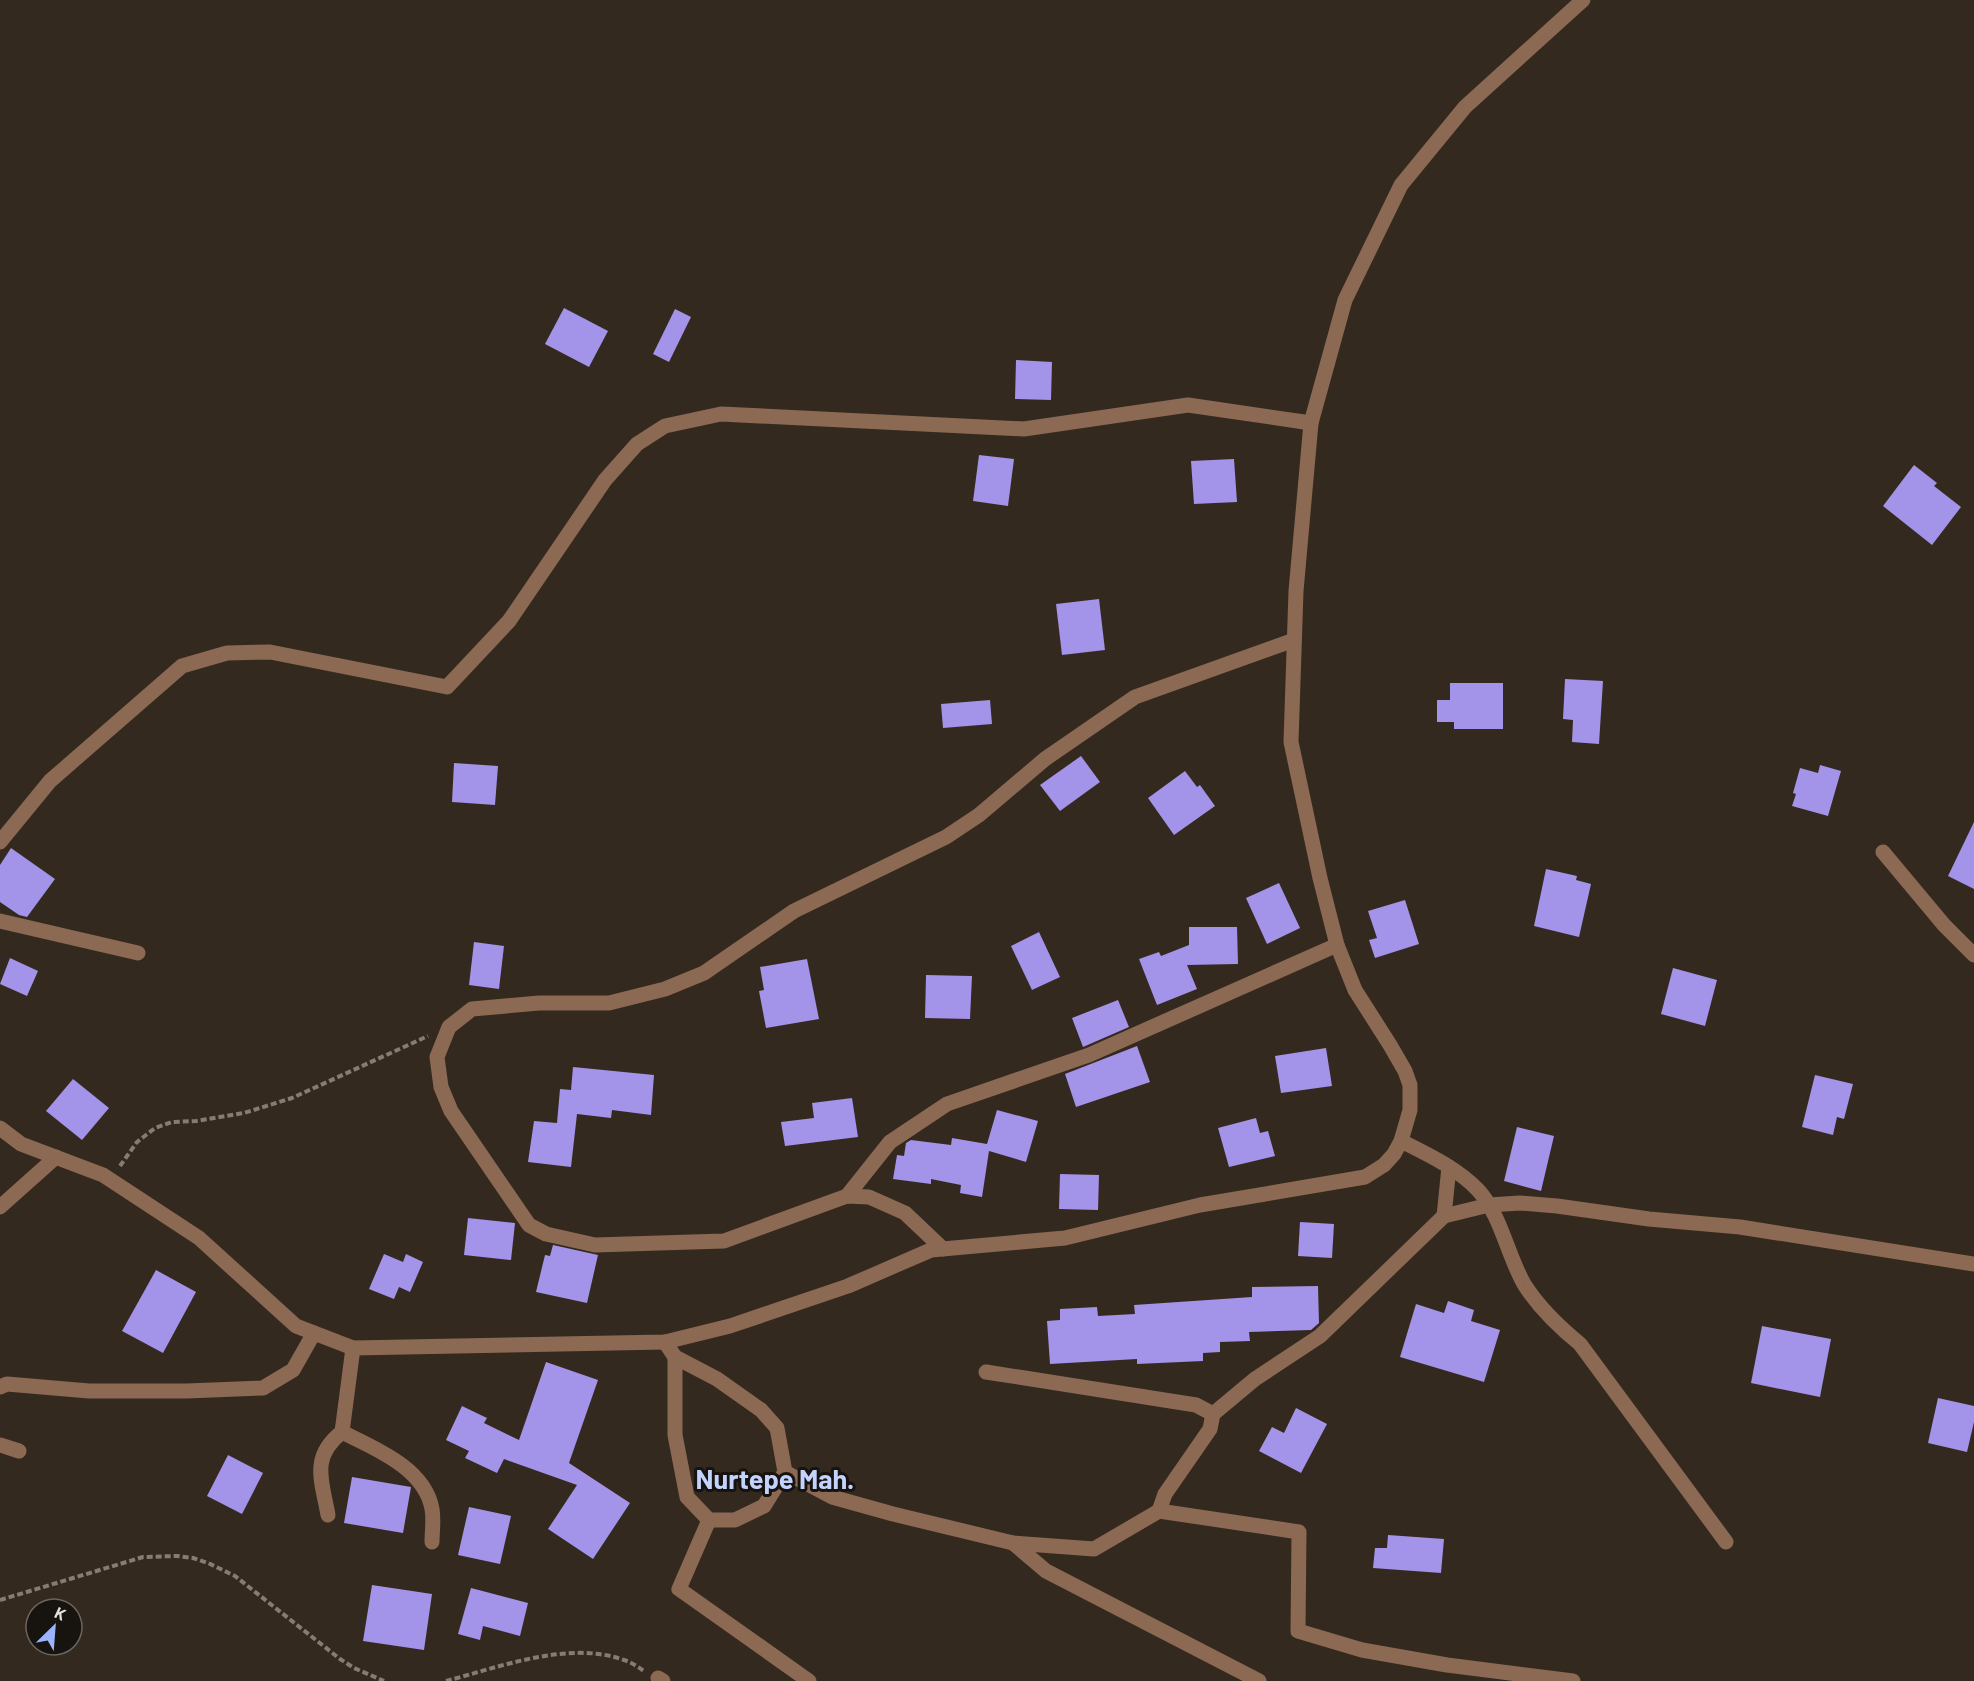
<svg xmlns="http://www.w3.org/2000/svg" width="1974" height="1681" viewBox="0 0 1974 1681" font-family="Barlow,sans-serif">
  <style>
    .building { fill: #a393e9 }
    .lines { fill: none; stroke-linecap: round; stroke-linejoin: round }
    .path { stroke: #857c73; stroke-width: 4; stroke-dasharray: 6 3; stroke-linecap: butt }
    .minor { stroke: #8c6953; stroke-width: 15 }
    .labels { text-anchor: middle; stroke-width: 6; stroke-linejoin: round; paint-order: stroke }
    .district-label { font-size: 27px; font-weight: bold; fill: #c4d3fd; stroke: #17130e }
  </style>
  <rect width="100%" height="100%" fill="#34291e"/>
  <g class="building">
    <path d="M 564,308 L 608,331 L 589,367 L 545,344 Z"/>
    <path d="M 675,309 L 691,317 L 669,362 L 653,354 Z"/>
    <path d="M 1016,360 L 1052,362 L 1051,400 L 1015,399 Z"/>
    <path d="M 979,455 L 1014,459 L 1008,506 L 973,501 Z"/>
    <path d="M 1234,459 L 1237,502 L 1194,504 L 1191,461 Z"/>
    <path d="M 1914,465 L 1937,483 L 1934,486 L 1961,507 L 1932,545 L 1883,506 Z"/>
    <path d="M 1099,599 L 1105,650 L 1062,655 L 1056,604 Z"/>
    <path d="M 1565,679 L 1603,681 L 1599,744 L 1572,742 L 1573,720 L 1563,719 Z"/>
    <path d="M 1450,683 L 1503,683 L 1503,729 L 1454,729 L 1454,722 L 1437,722 L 1437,700 L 1450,700 Z"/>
    <path d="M 990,700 L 992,724 L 943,728 L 941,704 Z"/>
    <path d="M 1081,756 L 1100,782 L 1060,811 L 1040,785 Z"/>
    <path d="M 454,763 L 498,766 L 495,805 L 452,802 Z"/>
    <path d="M 1820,765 L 1841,771 L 1828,816 L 1792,806 L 1796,794 L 1793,793 L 1800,768 L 1818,773 Z"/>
    <path d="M 1185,771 L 1197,787 L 1200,785 L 1215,806 L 1174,835 L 1148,798 Z"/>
    <path d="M 1974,822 L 1974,889 L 1948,876 Z"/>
    <path d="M 11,848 L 55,879 L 27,917 L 19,915 L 0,902 L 0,865 Z"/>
    <path d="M 1546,869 L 1577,876 L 1576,880 L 1591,884 L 1579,937 L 1534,926 Z"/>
    <path d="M 1279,883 L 1300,928 L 1267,944 L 1246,898 Z"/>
    <path d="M 1405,900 L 1419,944 L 1375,958 L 1369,940 L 1377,938 L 1368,911 Z"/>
    <path d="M 1189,927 L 1237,927 L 1238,964 L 1187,965 L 1197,989 L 1157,1005 L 1139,959 L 1159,952 L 1161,956 L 1189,945 Z"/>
    <path d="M 1039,932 L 1060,977 L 1032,990 L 1011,946 Z"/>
    <path d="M 474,942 L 504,946 L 499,989 L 469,985 Z"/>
    <path d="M 10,958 L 38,971 L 27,996 L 0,984 Z"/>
    <path d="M 807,959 L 819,1019 L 766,1028 L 759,991 L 764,990 L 760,967 Z"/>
    <path d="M 1673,968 L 1717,980 L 1705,1026 L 1661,1014 Z"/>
    <path d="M 926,975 L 972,976 L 970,1019 L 925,1018 Z"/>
    <path d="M 1118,1000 L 1129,1027 L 1083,1047 L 1072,1018 Z"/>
    <path d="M 1137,1046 L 1150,1082 L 1076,1107 L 1065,1074 Z"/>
    <path d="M 1326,1048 L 1332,1086 L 1281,1093 L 1275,1056 Z"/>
    <path d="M 573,1067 L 654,1075 L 651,1115 L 612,1110 L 611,1118 L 577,1114 L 571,1167 L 528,1162 L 534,1121 L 557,1123 L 560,1089 L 571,1090 Z"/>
    <path d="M 1815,1075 L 1853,1084 L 1844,1119 L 1837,1117 L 1833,1135 L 1802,1127 Z"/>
    <path d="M 73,1079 L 109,1108 L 82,1140 L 46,1111 Z"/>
    <path d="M 852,1098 L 858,1137 L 785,1146 L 781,1122 L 814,1118 L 812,1103 Z"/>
    <path d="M 997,1110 L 1038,1121 L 1026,1162 L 989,1151 L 982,1197 L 960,1193 L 961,1185 L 931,1179 L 931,1184 L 893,1179 L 897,1155 L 904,1156 L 906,1143 L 911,1140 L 951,1145 L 952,1138 L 987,1144 Z"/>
    <path d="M 1256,1118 L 1260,1133 L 1268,1131 L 1275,1156 L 1229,1167 L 1218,1128 Z"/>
    <path d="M 1517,1127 L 1554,1136 L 1541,1191 L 1504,1181 Z"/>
    <path d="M 1060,1174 L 1099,1175 L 1098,1210 L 1059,1209 Z"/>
    <path d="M 468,1218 L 515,1223 L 511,1260 L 464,1255 Z"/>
    <path d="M 1300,1222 L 1334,1224 L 1332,1258 L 1298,1256 Z"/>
    <path d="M 553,1245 L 598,1255 L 587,1303 L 536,1292 L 545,1255 L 550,1256 Z"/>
    <path d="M 384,1254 L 403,1262 L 406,1254 L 423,1262 L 410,1292 L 399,1287 L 394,1299 L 369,1289 Z"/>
    <path d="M 156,1270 L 196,1292 L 163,1353 L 122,1331 Z"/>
    <path d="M 1318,1286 L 1319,1323 L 1311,1330 L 1249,1332 L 1250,1341 L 1220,1342 L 1220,1352 L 1203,1353 L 1203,1361 L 1137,1364 L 1137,1359 L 1050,1364 L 1047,1321 L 1060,1320 L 1060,1309 L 1097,1307 L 1098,1316 L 1135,1314 L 1134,1305 L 1252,1297 L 1252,1287 Z"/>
    <path d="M 1448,1301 L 1474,1310 L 1471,1321 L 1500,1330 L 1484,1382 L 1400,1357 L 1416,1304 L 1444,1313 Z"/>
    <path d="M 1762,1326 L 1831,1339 L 1820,1397 L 1751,1383 Z"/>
    <path d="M 546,1362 L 598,1380 L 569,1463 L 630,1503 L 593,1559 L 548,1529 L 577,1485 L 504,1459 L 497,1473 L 465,1458 L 469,1451 L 446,1440 L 462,1406 L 487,1418 L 484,1423 L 519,1440 Z"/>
    <path d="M 1938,1398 L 1974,1406 L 1974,1422 L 1967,1452 L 1928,1443 Z"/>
    <path d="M 1296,1408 L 1327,1424 L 1301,1473 L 1259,1451 L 1272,1427 L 1284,1433 Z"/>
    <path d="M 228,1455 L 263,1473 L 242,1514 L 207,1496 Z"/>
    <path d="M 352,1477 L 411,1487 L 403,1533 L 344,1523 Z"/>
    <path d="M 469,1507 L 511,1516 L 500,1564 L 458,1555 Z"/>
    <path d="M 1388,1535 L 1444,1539 L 1441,1573 L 1373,1568 L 1375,1548 L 1387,1548 Z"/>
    <path d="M 372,1585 L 432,1594 L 424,1650 L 363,1641 Z"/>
    <path d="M 471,1588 L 528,1603 L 520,1636 L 483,1626 L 480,1640 L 458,1634 Z"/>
  </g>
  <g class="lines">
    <g class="path">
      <path d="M 120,1166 L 137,1142 L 155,1128 L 172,1122 L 196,1121 L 244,1113 L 292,1098 L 428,1036"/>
      <path d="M 0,1600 L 143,1557 L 177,1556 L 193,1558 L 208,1563 L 235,1576 L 340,1659 L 354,1668 L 384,1681"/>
      <path d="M 446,1681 C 500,1667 569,1640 624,1660 C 631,1662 638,1667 644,1671"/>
    </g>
    <g class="minor">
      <path d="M 0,842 L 50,781 L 182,666 L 227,653 L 270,652 L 447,687 L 509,621 L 605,480 L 637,444 L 665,426 L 721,414 L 1024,429 L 1188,405 L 1311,423"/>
      <path d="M 1883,852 L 1944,925 L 1974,955"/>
      <path d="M 0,921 L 138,953"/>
      <path d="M 0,1128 L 21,1144 L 103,1175 L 199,1238 L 296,1326 L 353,1348 L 665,1342 L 730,1326 L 848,1286 L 931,1250 L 1065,1238 L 1200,1205 L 1365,1177 L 1384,1165 L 1394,1154 L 1401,1141 L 1410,1110 L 1410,1085 L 1405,1071 L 1390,1045 L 1355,990 L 1337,945 L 1320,878 L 1291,742 L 1296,591 L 1311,423 L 1345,300 L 1401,185 L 1465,107 L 1583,0"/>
      <path d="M 1401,1141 C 1427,1154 1457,1168 1478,1190 C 1501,1215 1507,1254 1524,1284 C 1539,1308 1558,1326 1580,1344 L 1726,1542"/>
      <path d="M 847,1196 L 890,1142 L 947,1104 L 1089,1055 L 1337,945"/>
      <path d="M 0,1207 L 56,1157"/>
      <path d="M 1444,1216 L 1449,1167"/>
      <path d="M 943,1249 L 905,1213 L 869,1197 L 847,1196 L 724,1241 L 595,1245 L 546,1234 L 529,1225 L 451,1111 L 441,1087 L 437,1057 L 449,1027 L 472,1009 L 539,1003 L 609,1003 L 665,989 L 704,973 L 794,911 L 946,837 L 979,815 L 1045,759 L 1135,697 L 1294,640"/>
      <path d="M 665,1342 L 675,1357 L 717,1379 L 761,1410 L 777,1428 L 785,1472 L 832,1497 L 893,1514 L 1013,1543 L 1094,1549 L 1159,1511 L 1165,1494 L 1210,1429 L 1213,1414 L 1255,1379 L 1320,1336 L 1444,1216 L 1489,1205 L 1520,1203 L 1557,1206 L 1649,1219 L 1740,1227 L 1974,1264"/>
      <path d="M 675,1357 L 675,1435 L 687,1497 L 709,1520 L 679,1589 L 809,1681"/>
      <path d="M 986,1372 L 1196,1405 L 1213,1414"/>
      <path d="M 0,1387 L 7,1384 L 89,1391 L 187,1391 L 263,1388 L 293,1370 L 314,1333"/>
      <path d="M 342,1432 C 374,1448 425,1468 432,1509 C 434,1520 432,1532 432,1542"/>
      <path d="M 0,1445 L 19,1451"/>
      <path d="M 1159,1511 L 1299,1532 L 1298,1631 L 1362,1650 L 1447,1665 L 1573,1681"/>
      <path d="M 328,1515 C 322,1481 310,1457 342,1432 L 353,1348"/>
      <path d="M 709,1520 L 735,1520 L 764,1506 L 785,1472"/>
      <path d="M 1013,1543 L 1046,1571 L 1259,1681"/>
      <path d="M 658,1678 L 663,1681"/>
    </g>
  </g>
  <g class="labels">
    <g class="district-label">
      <text x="775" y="1489">Nurtepe Mah.</text>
    </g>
  </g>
  <g transform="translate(54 1627) rotate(25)"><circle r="28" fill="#17130e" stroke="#6b6560" stroke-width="1.5"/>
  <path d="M0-4.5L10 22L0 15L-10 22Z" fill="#9cb4fd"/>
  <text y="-9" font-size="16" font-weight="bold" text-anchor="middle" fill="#e8e1da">K</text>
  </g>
</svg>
